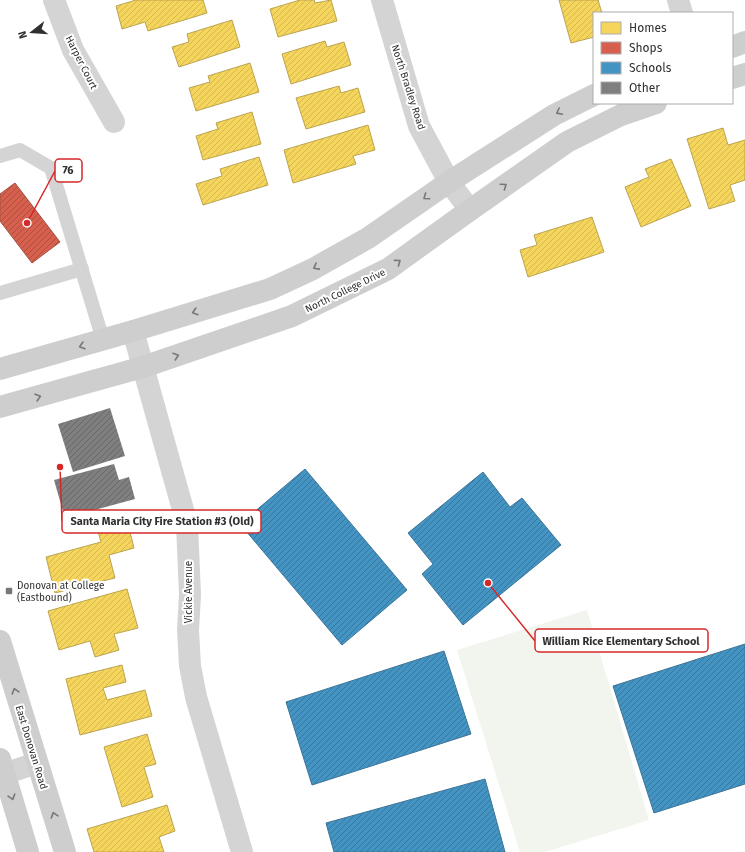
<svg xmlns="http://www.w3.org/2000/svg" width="745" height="852" viewBox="0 0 745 852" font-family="'Fira Sans',sans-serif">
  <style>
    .garden { fill: #f2f5ed }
    .homes { fill: url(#homes-hatch); stroke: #bba44f }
    .shops { fill: url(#shops-hatch); stroke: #a45244 }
    .schools { fill: url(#schools-hatch); stroke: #3d7597 }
    .building { fill: url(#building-hatch) }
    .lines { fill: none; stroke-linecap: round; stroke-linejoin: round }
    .lane { stroke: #d4d4d4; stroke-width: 14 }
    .street { stroke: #d4d4d4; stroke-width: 22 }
    .secondary { stroke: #cecece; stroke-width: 22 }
    .oneway { stroke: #777 }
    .poi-dot { fill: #787878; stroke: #fff; stroke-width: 1.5 }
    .labels { text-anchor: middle; stroke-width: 4; stroke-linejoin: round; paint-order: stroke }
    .street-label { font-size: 10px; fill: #303030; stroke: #fff }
    .poi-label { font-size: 10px; fill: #303030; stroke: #fff; text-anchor: start }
    .leader { fill: none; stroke: #d62828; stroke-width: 1.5 }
    .callout-dot { fill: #d62828; stroke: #fff; stroke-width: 1.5 }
    .callout { fill: #fff; stroke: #d62828; stroke-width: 1.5 }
    .callout-label { font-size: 11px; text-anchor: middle; font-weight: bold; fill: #303030 }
  </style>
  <defs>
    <pattern id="homes-hatch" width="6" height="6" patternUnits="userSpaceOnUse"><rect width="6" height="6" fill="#f6d55c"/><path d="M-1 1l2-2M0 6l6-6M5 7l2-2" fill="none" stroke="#d3b750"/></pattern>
    <pattern id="shops-hatch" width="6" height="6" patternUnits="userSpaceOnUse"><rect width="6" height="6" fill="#d6604d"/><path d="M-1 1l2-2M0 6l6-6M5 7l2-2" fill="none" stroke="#ae5040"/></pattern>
    <pattern id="schools-hatch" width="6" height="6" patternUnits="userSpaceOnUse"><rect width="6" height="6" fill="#4393c3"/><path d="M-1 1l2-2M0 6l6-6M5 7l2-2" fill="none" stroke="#38789f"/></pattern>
    <pattern id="building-hatch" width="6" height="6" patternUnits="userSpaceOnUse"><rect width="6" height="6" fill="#7f7f7f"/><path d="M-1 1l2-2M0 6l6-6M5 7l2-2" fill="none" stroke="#686868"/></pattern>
  </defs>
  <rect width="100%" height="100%" fill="#fff"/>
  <path class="garden" d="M 587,610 L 649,820 L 545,852 L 520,852 L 457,650 Z"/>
  <g class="homes">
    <path d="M 136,0 L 203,0 L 207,13 L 148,31 L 145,22 L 122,29 L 116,6 Z"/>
    <path d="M 300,0 L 314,0 L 315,3 L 331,0 L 337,21 L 278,37 L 270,9 Z"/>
    <path d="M 559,0 L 599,0 L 598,0 L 602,13 L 594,13 L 594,37 L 571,43 Z"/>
    <path d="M 232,20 L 240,47 L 179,67 L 172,47 L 189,42 L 187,34 Z"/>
    <path d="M 325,41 L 327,47 L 344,42 L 351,65 L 291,84 L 282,54 Z"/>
    <path d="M 250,63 L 259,92 L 196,111 L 189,88 L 210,82 L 208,76 Z"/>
    <path d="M 339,86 L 341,93 L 358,88 L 365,112 L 306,129 L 296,98 Z"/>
    <path d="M 252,112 L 261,144 L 203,160 L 196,136 L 218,129 L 216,123 Z"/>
    <path d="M 368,125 L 375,150 L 353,156 L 356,164 L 293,183 L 284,150 Z"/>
    <path d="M 723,128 L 728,145 L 745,140 L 745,180 L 730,185 L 735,201 L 709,209 L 687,139 Z"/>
    <path d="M 259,157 L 268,185 L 203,205 L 196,184 L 222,176 L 220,169 Z"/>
    <path d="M 671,159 L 691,206 L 641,227 L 625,187 L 649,177 L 645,169 Z"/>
    <path d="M 592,217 L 604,252 L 528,277 L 520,250 L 537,245 L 534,235 Z"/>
    <path d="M 127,520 L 134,548 L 109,555 L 115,578 L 55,593 L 46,557 L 101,542 L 97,528 Z"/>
    <path d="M 127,589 L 138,628 L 114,634 L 119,650 L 95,657 L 90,641 L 59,650 L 48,611 Z"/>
    <path d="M 122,665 L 126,682 L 103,688 L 107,700 L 145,690 L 152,716 L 80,735 L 66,679 Z"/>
    <path d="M 147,734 L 156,764 L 144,767 L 153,797 L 122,807 L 104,747 Z"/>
    <path d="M 167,805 L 175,831 L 159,837 L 164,852 L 94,852 L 87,829 Z"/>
  </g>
  <path class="shops" d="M 15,183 L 60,242 L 32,263 L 0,221 L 0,194 Z"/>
  <g class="schools">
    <path d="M 305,469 L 407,590 L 342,645 L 240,524 Z"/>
    <path d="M 483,472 L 510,507 L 522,498 L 561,545 L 463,625 L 422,574 L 433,564 L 408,533 Z"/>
    <path d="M 745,644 L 745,784 L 654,813 L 613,686 Z"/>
    <path d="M 444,651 L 471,734 L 312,785 L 286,702 Z"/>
    <path d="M 485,779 L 505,852 L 334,852 L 326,823 Z"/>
  </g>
  <g class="building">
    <path d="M 110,408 L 125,456 L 73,472 L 58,424 Z"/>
    <path d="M 114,464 L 119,480 L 129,477 L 135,499 L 65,518 L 54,480 Z"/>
  </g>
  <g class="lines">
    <g class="lane">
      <path d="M 0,156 L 20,150 L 51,168 L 103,340"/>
      <path d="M 0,293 L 82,269"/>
    </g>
    <g class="street">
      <path d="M 54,0 L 73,50 L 114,122"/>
      <path d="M 382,0 L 419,126 L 449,182 L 470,210"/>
      <path d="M 678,0 L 682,13"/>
      <path d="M 133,331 L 187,524 L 190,595 L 188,630 L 190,666 L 196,697 L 242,852"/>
      <path d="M 0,775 L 37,763"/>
    </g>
    <g class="secondary">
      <path d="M 732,47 L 745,42"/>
      <path d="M 732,78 L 745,74"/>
      <path d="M 0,369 L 133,331 L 270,289 L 313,269 L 368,238 L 449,182 L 554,115 L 594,95"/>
      <path d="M 0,407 L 143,367 L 292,316 L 388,269 L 470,210 L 567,142 L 621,115 L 656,103"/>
      <path d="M 0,641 L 65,852"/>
      <path d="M 0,759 L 28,852"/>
    </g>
  </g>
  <defs><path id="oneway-chevron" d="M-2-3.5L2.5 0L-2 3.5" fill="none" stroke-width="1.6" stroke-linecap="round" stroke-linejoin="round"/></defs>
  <g class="oneway">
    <use href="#oneway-chevron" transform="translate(559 112) rotate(153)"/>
    <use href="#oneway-chevron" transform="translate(504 186) rotate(-35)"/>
    <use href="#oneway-chevron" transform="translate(426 197) rotate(145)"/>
    <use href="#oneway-chevron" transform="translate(398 262) rotate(-36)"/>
    <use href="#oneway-chevron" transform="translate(316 267) rotate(152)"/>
    <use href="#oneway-chevron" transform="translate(195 312) rotate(163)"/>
    <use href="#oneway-chevron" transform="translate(82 346) rotate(164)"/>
    <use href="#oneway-chevron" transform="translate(176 356) rotate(-18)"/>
    <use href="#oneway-chevron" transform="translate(38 397) rotate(-16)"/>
    <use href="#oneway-chevron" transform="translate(15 691) rotate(-107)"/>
    <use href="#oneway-chevron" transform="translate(12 797) rotate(73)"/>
    <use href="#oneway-chevron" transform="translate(54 815) rotate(-107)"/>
  </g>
  <rect class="poi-dot" x="5" y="587" width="8" height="8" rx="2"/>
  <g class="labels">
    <g class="street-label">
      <text transform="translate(82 62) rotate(63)" y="4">Harper Court</text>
      <text transform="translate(409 87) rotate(72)" y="4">North Bradley Road</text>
      <text transform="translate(345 290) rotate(-26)" y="4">North College Drive</text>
      <text transform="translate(188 592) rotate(-90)" y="4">Vickie Avenue</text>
      <text transform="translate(32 747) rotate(73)" y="4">East Donovan Road</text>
    </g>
    <g class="poi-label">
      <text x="17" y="589">Donovan at College<tspan x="17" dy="12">(Eastbound)</tspan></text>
    </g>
  </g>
  <path class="leader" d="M27 223L55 171M60 467L62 521M488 583L535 641"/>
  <g class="callout-dot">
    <circle cx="27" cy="223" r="4"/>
    <circle cx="60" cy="467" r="4"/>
    <circle cx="488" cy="583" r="4"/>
  </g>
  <g class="callout">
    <rect x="55" y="159" width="27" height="23" rx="4"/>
    <rect x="62" y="510" width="199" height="23" rx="4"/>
    <rect x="535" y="629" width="173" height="23" rx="4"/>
  </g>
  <g class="callout-label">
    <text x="68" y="174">76</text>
    <text x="162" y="525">Santa Maria City Fire Station #3 (Old)</text>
    <text x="621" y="645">William Rice Elementary School</text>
  </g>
  <rect x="593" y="12" width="140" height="92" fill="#ffffff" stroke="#acacac"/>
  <rect x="601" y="22" width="20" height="12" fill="#f6d55c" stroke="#acacac"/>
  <text x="629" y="32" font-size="12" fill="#303030">Homes</text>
  <rect x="601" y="42" width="20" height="12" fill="#d6604d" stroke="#acacac"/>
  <text x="629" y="52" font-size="12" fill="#303030">Shops</text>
  <rect x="601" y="62" width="20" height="12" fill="#4393c3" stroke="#acacac"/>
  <text x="629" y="72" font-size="12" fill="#303030">Schools</text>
  <rect x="601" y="82" width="20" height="12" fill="#7f7f7f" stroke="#acacac"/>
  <text x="629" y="92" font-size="12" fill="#303030">Other</text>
  <g transform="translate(32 32) rotate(253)" stroke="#ffffff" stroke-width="3" paint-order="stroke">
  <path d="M0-3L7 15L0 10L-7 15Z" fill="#303030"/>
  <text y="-6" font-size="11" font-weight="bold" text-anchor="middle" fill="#303030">N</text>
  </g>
</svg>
